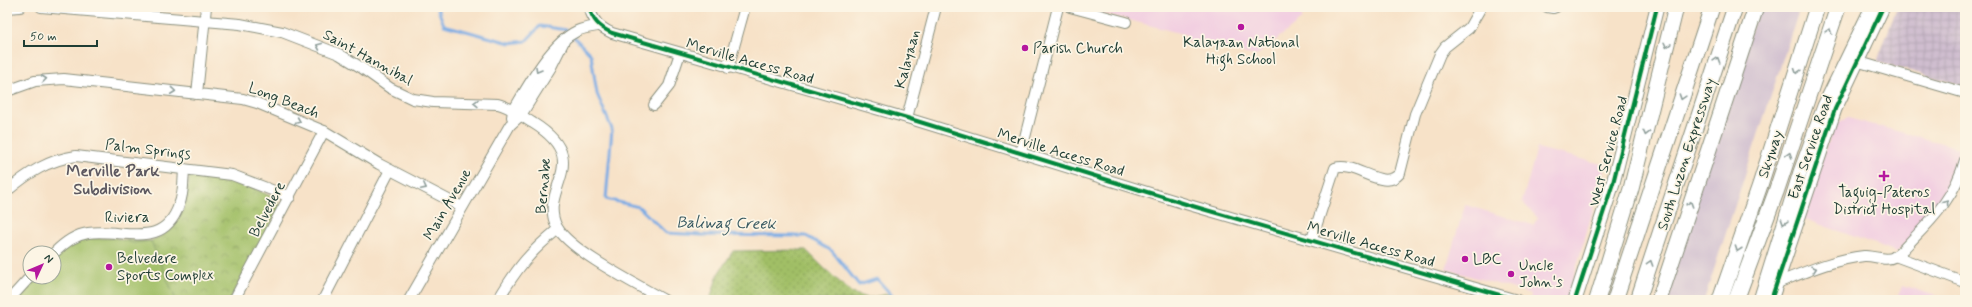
<svg xmlns="http://www.w3.org/2000/svg" width="1972" height="307" viewBox="0 0 1972 307" font-family="Mynerve,sans-serif">
  <style>
    .built { fill: #f2cfe1 }
    .industrial { fill: url(#industrial-grid) }
    .railway { fill: #cfbdcf }
    .grass { fill: url(#grass-dots); stroke: #607e4d }
    .park { fill: url(#park-crowns); stroke: #607e4d }
    .pitch { fill: #a1bf66; stroke: #607e4d }
    .lines { fill: none; stroke-linecap: round; stroke-linejoin: round }
    .stream { stroke: #79aae4; stroke-width: 3 }
    .minor-casing { stroke: #8b907e; stroke-width: 12 }
    .major-casing { stroke: #8b907e; stroke-width: 15 }
    .highway-casing { stroke: #8b907e; stroke-width: 17 }
    .minor { stroke: #fff; stroke-width: 10 }
    .major { stroke: #fff; stroke-width: 13 }
    .highway { stroke: #fff; stroke-width: 15 }
    .cycleway-casing { stroke: #fcf5e5; stroke-width: 6 }
    .cycleway { stroke: #00873e; stroke-width: 4 }
    .oneway { stroke: #8f9e9a }
    .poi-dot { fill: #b5179e; stroke: #fcf5e5; stroke-width: 1.5 }
    .labels { text-anchor: middle; stroke-width: 3.5; stroke-linejoin: round; paint-order: stroke }
    .poi-label { font-size: 15px; fill: #1f3d34; stroke: #fcf5e5; text-anchor: start }
    .street-label { font-size: 15px; fill: #1f3d34; stroke: #fcf5e5 }
    .neighbourhood-label { font-size: 16px; font-weight: bold; fill: #5d5961; stroke: #fcf5e5 }
    .water-label { font-size: 16px; font-style: italic; fill: #365860; stroke: #fcf5e5 }
  </style>
  <defs>
    <pattern id="industrial-grid" width="8" height="8" patternUnits="userSpaceOnUse"><rect width="8" height="8" fill="#cfbdcf"/><path d="M0 4h8M4 0v8" fill="none" stroke="#b1a3b2"/></pattern>
    <pattern id="grass-dots" width="8" height="8" patternUnits="userSpaceOnUse"><rect width="8" height="8" fill="#a1bf66"/><path d="M2 2h.1M6 6h.1" fill="none" stroke="#839c55" stroke-width="1.8" stroke-linecap="round"/></pattern>
    <pattern id="park-crowns" width="20" height="18" patternUnits="userSpaceOnUse"><rect width="20" height="18" fill="#a1bf66"/><path d="M2 6a3 3 0 1 1 6 0M12 15a3 3 0 1 1 6 0" fill="none" stroke="#839c55"/></pattern>
  </defs>
  <rect width="100%" height="100%" fill="#fcf5e5"/>
  <filter id="ink" filterUnits="userSpaceOnUse"><feTurbulence type="fractalNoise" baseFrequency=".025" numOctaves="2"/><feDisplacementMap in="SourceGraphic" scale="8" xChannelSelector="R" yChannelSelector="G"/><feConvolveMatrix kernelMatrix="1 2 1 2 8 2 1 2 1" color-interpolation-filters="sRGB"/></filter>
  <filter id="wash" filterUnits="userSpaceOnUse"><feTurbulence type="fractalNoise" baseFrequency=".012" numOctaves="4" result="noise"/><feDisplacementMap in="SourceGraphic" scale="16" xChannelSelector="R" yChannelSelector="G"/><feGaussianBlur stdDeviation="0.9" result="paint"/><feColorMatrix in="noise" values="0 0 0 0 0 0 0 0 0 0 0 0 0 0 0 0 0 1.4 0 .05"/><feComposite in="paint" operator="in"/></filter>
  <g filter="url(#wash)">
    <rect width="100%" height="100%" fill="#f7e2c8"/>
    <g class="built">
      <path d="M 1079,7 L 1304,7 L 1301,20 L 1256,56 L 1186,41 L 1187,35 Z"/>
      <path d="M 1848,118 L 1960,148 L 1943,203 L 1897,252 L 1802,218 L 1834,124 Z"/>
      <path d="M 1537,148 L 1606,165 L 1567,300 L 1530,300 L 1531,294 L 1446,269 L 1465,205 L 1533,225 L 1538,218 L 1522,202 Z"/>
      <path d="M 1903,285 L 1948,300 L 1897,300 Z"/>
    </g>
    <path class="industrial" d="M 1897,7 L 1965,7 L 1965,86 L 1877,62 Z"/>
    <path class="railway" d="M 1759,7 L 1800,7 L 1704,300 L 1662,300 Z"/>
    <path class="grass" d="M 806,250 L 825,269 L 852,293 L 867,298 L 888,294 L 905,300 L 710,300 L 718,274 L 733,251 Z"/>
    <path class="park" d="M 190,174 L 226,174 L 276,199 L 280,206 L 230,300 L 21,300 L 36,277 L 54,277 L 54,258 L 89,238 L 151,241 L 162,235 L 173,226 L 182,212 L 186,198 Z"/>
    <path class="pitch" d="M 89,238 L 117,238 L 133,243 L 151,241 L 176,300 L 21,300 L 17,296 L 36,277 L 54,277 L 54,258 L 71,243 Z"/>
    <g class="lines">
      <g class="stream">
        <path d="M 437,7 L 444,25 L 510,43 L 526,41 L 540,26 L 567,30 L 591,55 L 597,94 L 612,129 L 606,199 L 639,207 L 666,233 L 702,235 L 806,236 L 832,251 L 859,285 L 877,279 L 896,300"/>
        <path d="M 920,300 L 930,295 L 942,300"/>
      </g>
    </g>
  </g>
  <g filter="url(#ink)">
    <g class="lines">
      <g class="minor-casing">
        <g id="minor">
          <path d="M 41,7 L 240,24 L 282,32 L 339,54 L 362,68 L 390,88 L 413,99 L 433,102 L 498,104 C 511,107 521,116 533,123 C 596,162 537,189 557,227 C 570,251 638,285 664,300"/>
          <path d="M 589,7 C 593,21 599,27 612,33 L 907,118 L 1189,205 L 1517,300"/>
          <path d="M 1070,7 L 1126,22"/>
          <path d="M 1547,7 L 1553,8 L 1556,7"/>
          <path d="M 7,8 L 20,7"/>
          <path d="M 1856,61 L 1965,93"/>
          <path d="M 728,68 L 745,7"/>
          <path d="M 7,91 L 35,81 L 64,79 L 243,99 L 257,103 L 324,131 L 379,164 L 462,207"/>
          <path d="M 197,94 L 206,7"/>
          <path d="M 654,105 L 669,86 L 680,53"/>
          <path d="M 512,117 L 513,111 C 528,86 550,44 577,31 C 583,28 591,27 598,26"/>
          <path d="M 907,118 L 936,7"/>
          <path d="M 1021,153 L 1058,7"/>
          <path d="M 7,191 C 28,173 48,160 76,156 L 232,175 L 290,197"/>
          <path d="M 1312,239 L 1335,168 C 1356,161 1383,193 1400,173 L 1415,114 L 1440,54 L 1445,47 L 1469,28 L 1481,7"/>
          <path d="M 54,253 C 63,244 74,235 88,233 C 123,228 163,251 179,205 C 184,194 183,181 184,169"/>
          <path d="M 1895,256 L 1965,282"/>
          <path d="M 1777,283 C 1805,272 1835,259 1864,256 C 1874,255 1885,262 1894,257 C 1901,253 1907,245 1912,240 C 1936,216 1956,193 1965,160"/>
          <path d="M 9,300 L 30,277"/>
          <path d="M 234,300 L 324,131"/>
          <path d="M 323,300 L 390,170"/>
          <path d="M 409,300 L 510,125 L 521,115 L 551,67 L 564,41"/>
          <path d="M 498,300 C 517,268 529,253 558,229"/>
        </g>
      </g>
      <g class="major-casing">
        <g id="major">
          <path d="M 1575,300 L 1613,183 L 1657,7"/>
          <path d="M 1760,300 L 1800,172 L 1824,106 L 1872,7"/>
          <path d="M 1771,300 L 1835,109 L 1883,7"/>
        </g>
      </g>
      <g class="highway-casing">
        <g id="highway">
          <path d="M 1597,300 L 1631,189 L 1676,7"/>
          <path d="M 1615,300 L 1712,7"/>
          <path d="M 1638,300 L 1735,7"/>
          <path d="M 1659,300 L 1756,7"/>
          <path d="M 1720,300 L 1760,185 L 1817,7"/>
          <path d="M 1736,300 L 1776,192 L 1838,7"/>
        </g>
      </g>
      <use href="#minor" class="minor"/>
      <use href="#major" class="major"/>
      <use href="#highway" class="highway"/>
      <g class="cycleway-casing">
        <g id="cycleway">
          <path d="M 589,7 C 593,21 599,27 612,33 L 907,118 L 1189,205 L 1517,300"/>
          <path d="M 1575,300 L 1613,183 L 1657,7"/>
          <path d="M 1771,300 L 1835,109 L 1883,7"/>
        </g>
      </g>
      <use href="#cycleway" class="cycleway"/>
    </g>
    <defs><path id="oneway-chevron" d="M-2-3.5L2.5 0L-2 3.5" fill="none" stroke-width="1.6" stroke-linecap="round" stroke-linejoin="round"/></defs>
    <g class="oneway">
      <use href="#oneway-chevron" transform="translate(1829 31) rotate(-72)"/>
      <use href="#oneway-chevron" transform="translate(1667 45) rotate(103)"/>
      <use href="#oneway-chevron" transform="translate(319 46) rotate(-157)"/>
      <use href="#oneway-chevron" transform="translate(1717 60) rotate(-72)"/>
      <use href="#oneway-chevron" transform="translate(538 70) rotate(121)"/>
      <use href="#oneway-chevron" transform="translate(1797 71) rotate(108)"/>
      <use href="#oneway-chevron" transform="translate(44 79) rotate(-7)"/>
      <use href="#oneway-chevron" transform="translate(173 91) rotate(6)"/>
      <use href="#oneway-chevron" transform="translate(1682 97) rotate(108)"/>
      <use href="#oneway-chevron" transform="translate(476 103) rotate(-179)"/>
      <use href="#oneway-chevron" transform="translate(298 121) rotate(23)"/>
      <use href="#oneway-chevron" transform="translate(1646 133) rotate(104)"/>
      <use href="#oneway-chevron" transform="translate(1789 155) rotate(-72)"/>
      <use href="#oneway-chevron" transform="translate(424 187) rotate(27)"/>
      <use href="#oneway-chevron" transform="translate(1946 202) rotate(-54)"/>
      <use href="#oneway-chevron" transform="translate(1690 204) rotate(-72)"/>
      <use href="#oneway-chevron" transform="translate(1784 222) rotate(108)"/>
      <use href="#oneway-chevron" transform="translate(1738 249) rotate(109)"/>
      <use href="#oneway-chevron" transform="translate(1650 263) rotate(-72)"/>
      <use href="#oneway-chevron" transform="translate(1814 269) rotate(-18)"/>
    </g>
  </g>
  <g class="poi-dot">
    <circle cx="1241" cy="27" r="4"/>
    <circle cx="1025" cy="48" r="4"/>
    <path d="M1882 170h4v4h4v4h-4v4h-4v-4h-4v-4h4z"/>
    <circle cx="1465" cy="259" r="4"/>
    <circle cx="109" cy="267" r="4"/>
    <circle cx="1511" cy="274" r="4"/>
  </g>
  <g class="labels">
    <g class="poi-label">
      <text x="1241" y="47" text-anchor="middle">Kalayaan National<tspan x="1241" dy="17">High School</tspan></text>
      <text x="1033" y="53">Parish Church</text>
      <text x="1884" y="197" text-anchor="middle">Taguig-Pateros<tspan x="1884" dy="17">District Hospital</tspan></text>
      <text x="117" y="263">Belvedere<tspan x="117" dy="17">Sports Complex</tspan></text>
      <text x="1473" y="264">LBC</text>
      <text x="1519" y="270">Uncle<tspan x="1519" dy="17">John's</tspan></text>
    </g>
    <g class="street-label">
      <text transform="translate(368 57) rotate(29)" y="5">Saint Hannibal</text>
      <text transform="translate(907 59) rotate(-75)" y="5">Kalayaan</text>
      <text transform="translate(750 61) rotate(16)" y="5">Merville Access Road</text>
      <text transform="translate(284 100) rotate(21)" y="5">Long Beach</text>
      <text transform="translate(1810 147) rotate(-71)" y="5">East Service Road</text>
      <text transform="translate(148 149) rotate(7)" y="5">Palm Springs</text>
      <text transform="translate(1608 151) rotate(-75)" y="5">West Service Road</text>
      <text transform="translate(1061 152) rotate(17)" y="5">Merville Access Road</text>
      <text transform="translate(1686 154) rotate(-72)" y="5">South Luzon Expressway</text>
      <text transform="translate(1770 154) rotate(-72)" y="5">Skyway</text>
      <text transform="translate(543 186) rotate(-85)" y="5">Bernabe</text>
      <text transform="translate(447 204) rotate(-60)" y="5">Main Avenue</text>
      <text transform="translate(267 209) rotate(-62)" y="5">Belvedere</text>
      <text x="127" y="222">Riviera</text>
      <text transform="translate(1371 244) rotate(16)" y="5">Merville Access Road</text>
    </g>
    <g class="neighbourhood-label">
      <text x="113" y="176">Merville Park<tspan x="113" dy="18">Subdivision</tspan></text>
    </g>
    <g class="water-label">
      <text transform="translate(726 222) rotate(1)" y="6">Baliwag Creek</text>
    </g>
  </g>
  <rect width="1972" height="307" fill="none" stroke="#fcf5e5" stroke-width="24"/>
  <g transform="translate(42 265) rotate(46)"><circle r="19" fill="#fcf5e5" stroke="#a4ab9e"/>
  <path d="M0-3L7 15L0 10L-7 15Z" fill="#b5179e"/>
  <text y="-6" font-size="11" font-weight="bold" text-anchor="middle" fill="#1f3d34">N</text>
  </g>
  <path d="M24 40v6h73v-6" fill="none" stroke="#1f3d34" stroke-width="2"/>
  <text x="30" y="40" font-size="12" fill="#1f3d34" stroke="#fcf5e5" stroke-width="3" paint-order="stroke">50 m</text>
</svg>
